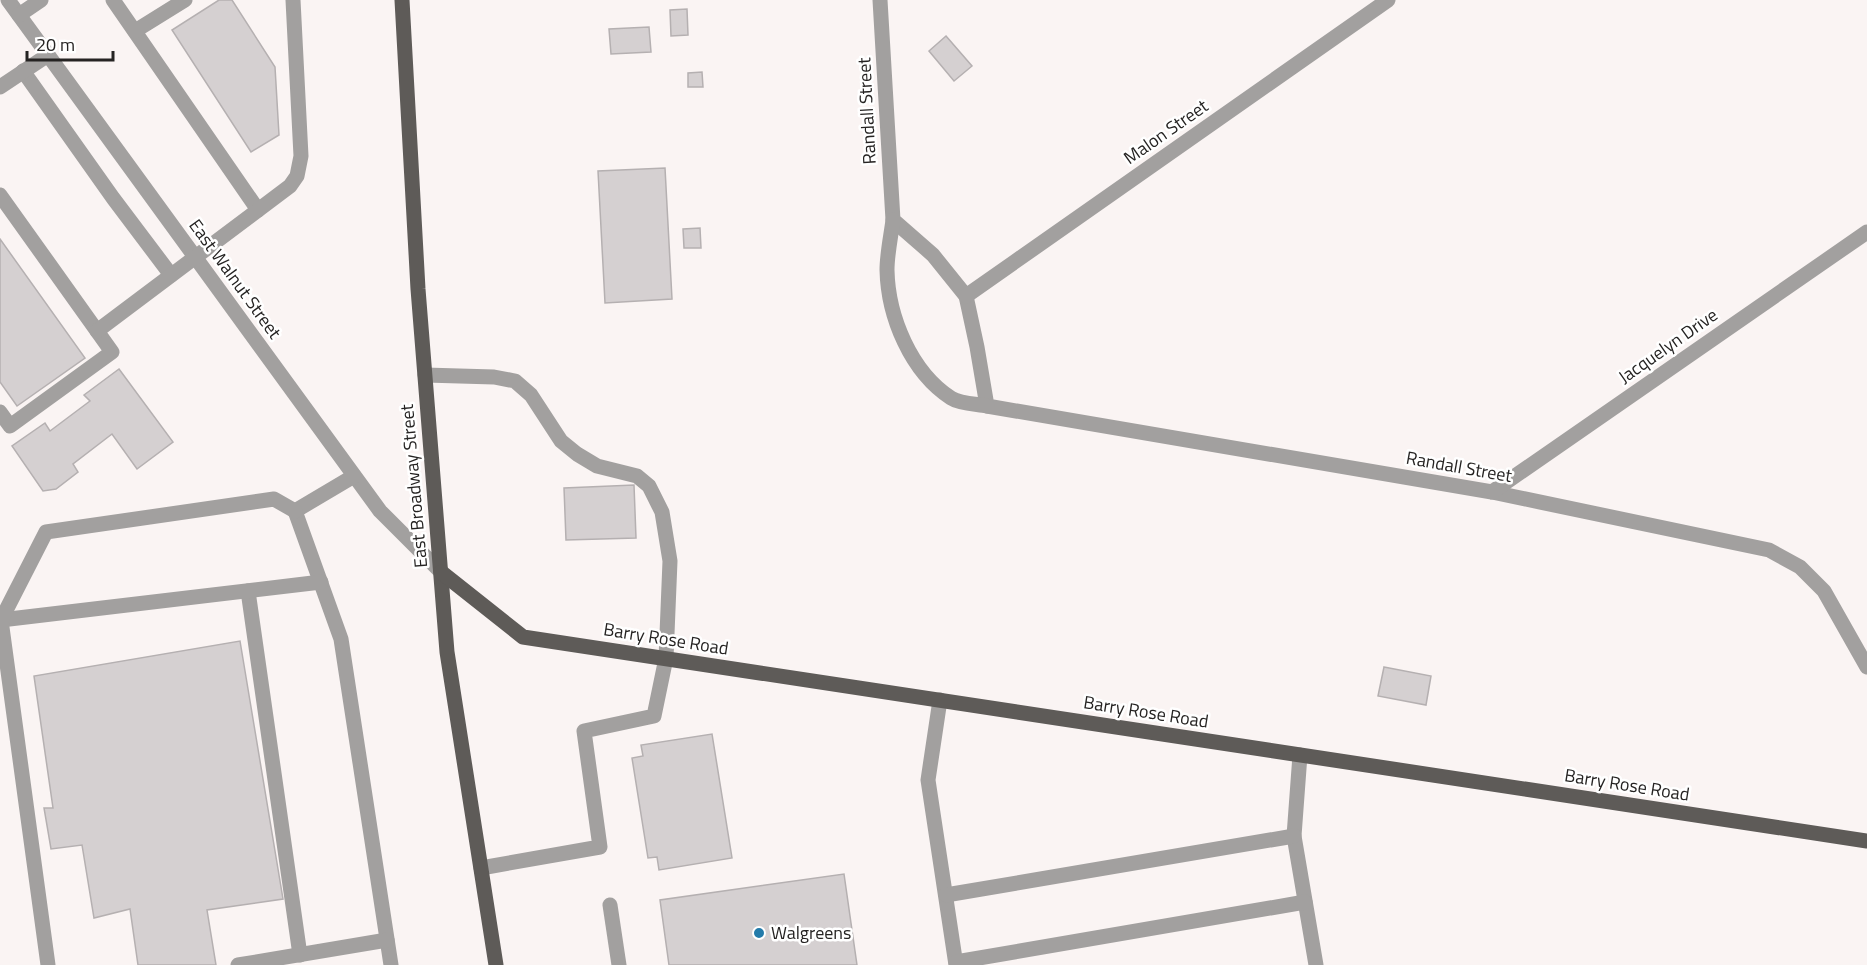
<svg xmlns="http://www.w3.org/2000/svg" width="1867" height="965" viewBox="0 0 1867 965" font-family="'Titillium Web',sans-serif">
  <style>
    .building { fill: #d5d0d1; stroke: #b5b0b1; stroke-width: 1.5 }
    .lines { fill: none; stroke-linecap: round; stroke-linejoin: round }
    .minor { stroke: #a2a09f; stroke-width: 15 }
    .major { stroke: #5e5b58; stroke-width: 15 }
    .poi-dot { fill: #237baa; stroke: #fff; stroke-width: 2 }
    .labels { text-anchor: middle; stroke-width: 5; stroke-linejoin: round; paint-order: stroke }
    .street-label { font-size: 18px; fill: #252322; stroke: #fff }
    .poi-label { font-size: 18px; fill: #252322; stroke: #fff; text-anchor: start }
  </style>
  <rect width="100%" height="100%" fill="#faf4f3"/>
  <g class="building">
    <path d="M 219,0 L 232,0 L 275,67 L 279,135 L 251,152 L 172,30 Z"/>
    <path d="M 687,9 L 688,35 L 671,36 L 670,10 Z"/>
    <path d="M 649,27 L 651,52 L 611,54 L 609,29 Z"/>
    <path d="M 946,36 L 972,66 L 954,81 L 929,51 Z"/>
    <path d="M 702,72 L 703,87 L 688,87 L 688,73 Z"/>
    <path d="M 665,168 L 672,299 L 605,303 L 598,171 Z"/>
    <path d="M 700,228 L 701,248 L 684,248 L 683,229 Z"/>
    <path d="M 0,239 L 85,358 L 17,406 L 0,382 Z"/>
    <path d="M 119,369 L 173,442 L 137,469 L 112,434 L 73,464 L 78,472 L 56,489 L 43,491 L 12,446 L 45,423 L 50,431 L 90,401 L 84,395 Z"/>
    <path d="M 634,485 L 636,538 L 566,540 L 564,488 Z"/>
    <path d="M 240,641 L 283,899 L 207,910 L 216,965 L 138,965 L 130,909 L 94,918 L 82,845 L 51,849 L 44,808 L 53,808 L 34,676 Z"/>
    <path d="M 1384,667 L 1431,676 L 1426,705 L 1378,696 Z"/>
    <path d="M 712,734 L 732,858 L 659,870 L 657,857 L 648,858 L 632,758 L 643,756 L 641,745 Z"/>
    <path d="M 844,874 L 857,965 L 669,965 L 660,900 Z"/>
  </g>
  <g class="lines">
    <g class="minor">
      <path d="M 8,0 L 380,511 L 441,572"/>
      <path d="M 113,0 L 258,210"/>
      <path d="M 880,0 L 893,220 L 933,255 L 966,296 L 977,347 L 987,406 L 1492,492 L 1769,550 L 1800,567 L 1824,591 L 1867,667"/>
      <path d="M 19,15 L 41,0"/>
      <path d="M 135,31 L 185,0"/>
      <path d="M 23,71 L 113,198 L 171,275"/>
      <path d="M 0,87 L 48,55"/>
      <path d="M 0,195 L 112,352 L 10,426 L 0,412"/>
      <path d="M 893,220 C 891,236 887,254 887,270 C 888,317 911,372 951,398 C 960,404 977,404 987,406"/>
      <path d="M 966,296 L 1388,0"/>
      <path d="M 97,331 L 290,186 L 297,176 L 301,156 L 293,0"/>
      <path d="M 425,375 L 494,377 L 515,381 L 531,395 L 561,441 L 577,454 L 597,466 L 637,476 L 649,486 L 662,512 L 670,561 L 666,658 L 654,716 L 584,731 L 600,847 L 481,868"/>
      <path d="M 354,476 L 295,511 L 341,639 L 391,965"/>
      <path d="M 1492,492 L 1867,232"/>
      <path d="M 248,591 L 300,955"/>
      <path d="M 1,620 L 321,582"/>
      <path d="M 940,700 L 928,780 L 956,965"/>
      <path d="M 1300,755 L 1294,836 L 1316,965"/>
      <path d="M 946,895 L 1294,836"/>
      <path d="M 610,905 L 619,965"/>
      <path d="M 956,962 L 1305,902"/>
      <path d="M 48,965 L 1,620 L 46,532 L 274,499 L 295,511"/>
      <path d="M 238,965 L 387,940"/>
    </g>
    <g class="major">
      <path d="M 402,0 L 418,289 L 447,652 L 496,965"/>
      <path d="M 441,572 L 523,637 L 1867,841"/>
    </g>
  </g>
  <circle class="poi-dot" cx="759" cy="933" r="6"/>
  <g class="labels">
    <g class="street-label">
      <text transform="translate(867 111) rotate(-93)" y="6">Randall Street</text>
      <text transform="translate(1166 132) rotate(-35)" y="6">Malon Street</text>
      <text transform="translate(235 279) rotate(54)" y="6">East Walnut Street</text>
      <text transform="translate(1668 346) rotate(-35)" y="6">Jacquelyn Drive</text>
      <text transform="translate(1459 467) rotate(10)" y="6">Randall Street</text>
      <text transform="translate(414 486) rotate(-95)" y="6">East Broadway Street</text>
      <text transform="translate(666 639) rotate(9)" y="6">Barry Rose Road</text>
      <text transform="translate(1146 712) rotate(9)" y="6">Barry Rose Road</text>
      <text transform="translate(1627 785) rotate(9)" y="6">Barry Rose Road</text>
    </g>
    <g class="poi-label">
      <text x="771" y="939">Walgreens</text>
    </g>
  </g>
  <path d="M27 51v9h86v-9" fill="none" stroke="#252322" stroke-width="3"/>
  <text x="36" y="51" font-size="18" fill="#252322" stroke="#ffffff" stroke-width="4.5" paint-order="stroke">20 m</text>
</svg>
